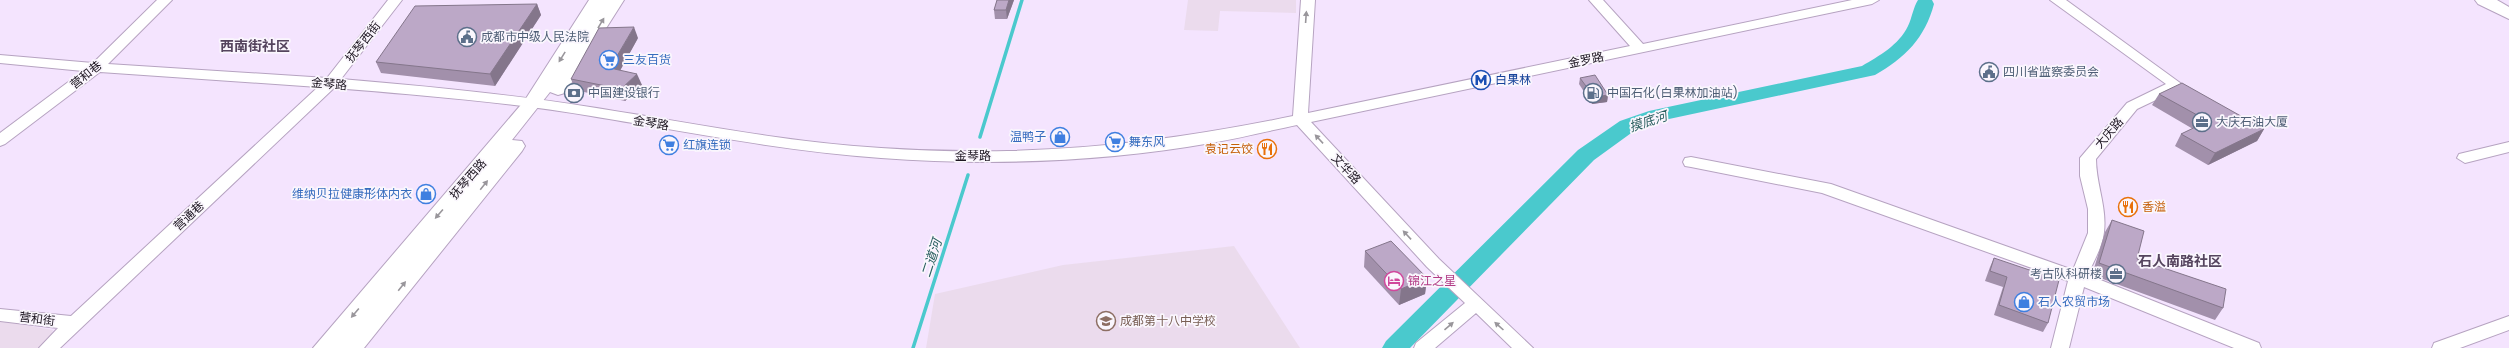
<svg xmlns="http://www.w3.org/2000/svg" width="2509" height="348" viewBox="0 0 2509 348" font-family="Poppins,'Noto Sans SC',sans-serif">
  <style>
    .education { fill: #ebdbed }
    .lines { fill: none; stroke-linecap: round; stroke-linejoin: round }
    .stream { stroke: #4ac9cd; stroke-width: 3.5 }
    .river { fill: #4ac9cd; fill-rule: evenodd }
    .minor-casing { stroke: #b6a3c1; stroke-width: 2 }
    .major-casing { stroke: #b6a3c1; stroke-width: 2 }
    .minor { fill: #fff; fill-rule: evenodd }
    .major { fill: #fff; fill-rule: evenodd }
    .wall { fill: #a290ab }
    .shaded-wall { fill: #84768b }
    .building { fill: #bca8c7; stroke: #84768b }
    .oneway { fill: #99969b }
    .labels { text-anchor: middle; stroke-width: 3.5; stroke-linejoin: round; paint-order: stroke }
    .service-label { font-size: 12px; fill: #4e5e75; stroke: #faf6fd; text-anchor: start }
    .street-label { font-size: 12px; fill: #1d1621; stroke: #faf6fd }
    .shop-label { font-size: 12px; fill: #366cbe; stroke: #faf6fd; text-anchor: start }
    .transit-label { font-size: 12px; fill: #164399; stroke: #faf6fd; text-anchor: start }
    .food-label { font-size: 12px; fill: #c56008; stroke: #faf6fd; text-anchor: end }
    .hotel-label { font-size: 12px; fill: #b23c85; stroke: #faf6fd; text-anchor: start }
    .education-label { font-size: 12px; fill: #785e54; stroke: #faf6fd; text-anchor: start }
    .water-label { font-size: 13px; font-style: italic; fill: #2a5f60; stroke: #faf6fd }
    .quarter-label { font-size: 14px; font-weight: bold; fill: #55445e; stroke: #faf6fd }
  </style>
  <rect width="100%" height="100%" fill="#f4e4fe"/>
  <g class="education">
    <path d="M 1188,0 L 1296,0 L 1296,13 L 1220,11 L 1218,31 L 1184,30 Z"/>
    <path d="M 1234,246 L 1300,348 L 926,348 L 935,294 L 1063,265 Z"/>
    <path d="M 0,321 L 53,330 L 49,341 L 41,348 L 0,348 Z"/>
  </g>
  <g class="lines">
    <g class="stream">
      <path d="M 980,137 L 1022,0"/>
      <path d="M 913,348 L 968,175"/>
    </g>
    <path class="river" d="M 1918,0 L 1932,0 L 1934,4 C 1925,38 1905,58 1875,75 L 1655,122 L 1634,131 L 1594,160 L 1410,348 L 1382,348 L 1386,341 L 1578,150 L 1620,121 L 1649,111 L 1862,66 C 1879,56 1899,45 1908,26 C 1912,18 1913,8 1918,0 Z"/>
    <g class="minor-casing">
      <g id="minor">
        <path d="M 157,0 L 172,0 L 108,64 L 327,78 L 388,0 L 402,0 L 341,79 C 424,86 508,94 590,107 C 687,122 783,142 881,148 C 1023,158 1154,145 1293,116 L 1301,0 L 1315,0 L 1308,113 L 1630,46 L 1589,0 L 1603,0 L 1643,44 L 1852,0 L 1879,0 L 1872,4 L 1311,122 L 1439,259 L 1533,348 L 1512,348 L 1476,313 L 1435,348 L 1414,348 L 1416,343 L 1465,303 L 1427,267 L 1297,125 C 1268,131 1240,138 1211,143 C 1103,162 990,166 881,158 C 783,151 688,132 591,116 C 506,102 420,95 334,88 L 60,348 L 39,348 L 58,328 L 0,321 L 0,309 L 71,316 L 318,87 L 100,72 L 5,144 L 0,146 L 0,133 L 83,71 L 0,63 L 0,55 L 93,63 Z"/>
        <path d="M 2050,0 L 2066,0 L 2183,85 L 2181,88 L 2137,109 L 2096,159 C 2096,184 2107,207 2104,232 C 2103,246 2093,262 2088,275 L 2259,343 L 2261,348 L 2234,348 L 2084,287 L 2069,348 L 2051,348 L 2068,281 L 1822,193 L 1691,167 L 1685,166 L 1683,162 L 1685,158 L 1691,157 L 1831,184 L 2073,270 L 2088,233 L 2088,209 L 2080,176 L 2080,158 L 2127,103 L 2166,84 Z"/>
        <path d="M 2509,142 L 2509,152 L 2465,163 L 2457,158 L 2459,154 Z"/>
        <path d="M 2509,316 L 2509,330 L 2460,348 L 2432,348 L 2434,343 Z"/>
      </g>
    </g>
    <g class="major-casing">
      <g id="major">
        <path d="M 589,0 L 624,0 L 565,93 L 558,95 L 550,92 L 512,140 L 522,141 L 525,146 L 522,151 L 364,348 L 313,348 L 525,100 Z"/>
        <path d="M 2475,0 L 2497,0 L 2509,7 L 2509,19 L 2478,4 Z"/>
      </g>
    </g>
    <use href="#minor" class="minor"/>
    <use href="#major" class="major"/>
  </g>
  <g class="wall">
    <path d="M 997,0 L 1014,0 L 1007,19 L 995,19 L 994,10 Z"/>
    <path d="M 537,4 L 541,15 L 495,86 L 381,73 L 376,62 Z"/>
    <path d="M 638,38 L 620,70 L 642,85 L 625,101 L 575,90 L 571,79 Z"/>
    <path d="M 1580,78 L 1608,95 L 1607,102 L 1592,104 L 1579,84 Z"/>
    <path d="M 2159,94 L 2264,129 L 2257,141 L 2208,165 L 2175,146 L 2181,134 L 2193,129 L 2152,105 Z"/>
    <path d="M 2112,220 L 2137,259 L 2223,308 L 2215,320 L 2092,275 L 2105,232 Z"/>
    <path d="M 1365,251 L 1427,278 L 1425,294 L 1399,305 L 1364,267 Z"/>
    <path d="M 1994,258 L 2048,323 L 2043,332 L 1994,315 L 2003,287 L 1985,281 L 1990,267 Z"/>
  </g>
  <g class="shaded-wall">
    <path d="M 1009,0 L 1014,0 L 1007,19 L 1006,10 Z"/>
    <path d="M 537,4 L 541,15 L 495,86 L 490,74 Z"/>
    <path d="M 634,27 L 638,38 L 615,80 L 610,68 Z"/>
    <path d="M 637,74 L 642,85 L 625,101 L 621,89 Z"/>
    <path d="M 1608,95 L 1607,102 L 1592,104 L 1594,97 Z"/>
    <path d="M 2264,129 L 2257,141 L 2208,165 L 2215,153 Z"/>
    <path d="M 1427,278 L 1425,294 L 1399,305 L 1401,289 Z"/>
  </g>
  <g class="building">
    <path d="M 997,0 L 1009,0 L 1006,10 L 994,10 Z"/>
    <path d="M 537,4 L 490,74 L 376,62 L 415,6 Z"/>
    <path d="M 634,27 L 610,68 L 637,74 L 621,89 L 571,79 L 599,28 Z"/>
    <path d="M 1595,75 L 1608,95 L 1594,97 L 1580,78 Z"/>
    <path d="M 2182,83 L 2264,129 L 2215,153 L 2181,134 L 2208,121 L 2159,94 Z"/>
    <path d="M 2112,220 L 2144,231 L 2137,259 L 2226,289 L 2223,308 L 2099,263 Z"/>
    <path d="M 1391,241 L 1427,278 L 1401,289 L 1365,251 Z"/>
    <path d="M 1994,258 L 2059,280 L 2048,323 L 1999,305 L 2007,277 L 1990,271 Z"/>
  </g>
  <defs><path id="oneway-solid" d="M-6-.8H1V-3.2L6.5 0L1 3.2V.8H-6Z"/></defs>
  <g class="oneway">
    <use href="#oneway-solid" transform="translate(1306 17) rotate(-86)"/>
    <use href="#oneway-solid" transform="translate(601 23) rotate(-59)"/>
    <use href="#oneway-solid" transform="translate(562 57) rotate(122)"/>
    <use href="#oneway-solid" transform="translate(1319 139) rotate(-133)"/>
    <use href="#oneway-solid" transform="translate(484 185) rotate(-51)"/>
    <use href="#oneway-solid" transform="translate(439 214) rotate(131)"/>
    <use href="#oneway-solid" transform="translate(1407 235) rotate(-133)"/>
    <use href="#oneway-solid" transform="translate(402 286) rotate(-51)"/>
    <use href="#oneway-solid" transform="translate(355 313) rotate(130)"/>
    <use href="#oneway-solid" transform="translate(1449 326) rotate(-41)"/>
    <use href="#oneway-solid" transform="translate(1499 326) rotate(-138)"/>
  </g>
  <defs>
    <g id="civic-ring" transform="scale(1)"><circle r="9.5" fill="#faf6fd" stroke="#5c6f8a" stroke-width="1.5"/><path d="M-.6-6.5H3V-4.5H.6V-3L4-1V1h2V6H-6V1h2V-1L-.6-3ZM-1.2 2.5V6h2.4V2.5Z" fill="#5c6f8a"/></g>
    <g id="supermarket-ring" transform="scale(1)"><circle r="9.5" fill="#faf6fd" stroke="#3f7fe0" stroke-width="1.5"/><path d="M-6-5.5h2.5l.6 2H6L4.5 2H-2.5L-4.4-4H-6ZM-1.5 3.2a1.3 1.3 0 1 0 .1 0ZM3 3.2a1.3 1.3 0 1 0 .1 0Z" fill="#3f7fe0"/></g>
    <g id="metro-ring" transform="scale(1)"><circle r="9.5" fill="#faf6fd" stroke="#1a4fb4" stroke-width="1.5"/><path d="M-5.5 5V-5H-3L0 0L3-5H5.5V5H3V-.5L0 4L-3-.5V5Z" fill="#1a4fb4"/></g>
    <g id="bank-ring" transform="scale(1)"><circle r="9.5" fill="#faf6fd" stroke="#5c6f8a" stroke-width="1.5"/><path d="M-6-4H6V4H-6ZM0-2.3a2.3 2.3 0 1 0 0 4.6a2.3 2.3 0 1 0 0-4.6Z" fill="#5c6f8a"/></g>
    <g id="fuel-ring" transform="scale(1)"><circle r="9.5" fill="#faf6fd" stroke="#5c6f8a" stroke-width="1.5"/><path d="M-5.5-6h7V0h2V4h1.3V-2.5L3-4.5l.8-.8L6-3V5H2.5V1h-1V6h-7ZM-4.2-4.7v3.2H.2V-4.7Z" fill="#5c6f8a"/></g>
    <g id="office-ring" transform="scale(1)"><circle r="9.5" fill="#faf6fd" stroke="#5c6f8a" stroke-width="1.5"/><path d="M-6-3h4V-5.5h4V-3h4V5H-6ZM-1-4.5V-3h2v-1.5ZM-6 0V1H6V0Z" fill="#5c6f8a"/></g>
    <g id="shop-ring" transform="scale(1)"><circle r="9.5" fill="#faf6fd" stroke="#3f7fe0" stroke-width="1.5"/><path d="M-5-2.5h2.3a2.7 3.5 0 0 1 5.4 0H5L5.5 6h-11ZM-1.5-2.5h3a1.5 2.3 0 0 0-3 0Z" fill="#3f7fe0"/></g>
    <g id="restaurant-ring" transform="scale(1)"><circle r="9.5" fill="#faf6fd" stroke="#e8710a" stroke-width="1.5"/><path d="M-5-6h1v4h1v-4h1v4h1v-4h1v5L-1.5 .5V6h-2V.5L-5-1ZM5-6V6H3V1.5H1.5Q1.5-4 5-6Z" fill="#e8710a"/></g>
    <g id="hotel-ring" transform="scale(1)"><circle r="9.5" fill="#faf6fd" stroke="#d1479c" stroke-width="1.5"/><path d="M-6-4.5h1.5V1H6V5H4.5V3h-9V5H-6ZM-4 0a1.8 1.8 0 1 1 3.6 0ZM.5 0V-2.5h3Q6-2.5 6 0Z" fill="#d1479c"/></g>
    <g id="school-ring" transform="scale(1)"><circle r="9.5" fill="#faf6fd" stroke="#8d6e63" stroke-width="1.5"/><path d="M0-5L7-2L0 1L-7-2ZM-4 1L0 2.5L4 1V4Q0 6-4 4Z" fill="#8d6e63"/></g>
  </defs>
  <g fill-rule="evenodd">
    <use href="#civic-ring" x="467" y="37"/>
    <use href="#supermarket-ring" x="609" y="60"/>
    <use href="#civic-ring" x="1989" y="72"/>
    <use href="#metro-ring" x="1481" y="80"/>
    <use href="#bank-ring" x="574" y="93"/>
    <use href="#fuel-ring" x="1593" y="93"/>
    <use href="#office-ring" x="2202" y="122"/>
    <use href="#shop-ring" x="1060" y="137"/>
    <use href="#supermarket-ring" x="1115" y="142"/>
    <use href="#supermarket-ring" x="669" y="145"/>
    <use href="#restaurant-ring" x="1267" y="149"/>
    <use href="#shop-ring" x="426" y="194"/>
    <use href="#restaurant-ring" x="2128" y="207"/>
    <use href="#office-ring" x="2116" y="274"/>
    <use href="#hotel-ring" x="1394" y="281"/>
    <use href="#shop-ring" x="2024" y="302"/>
    <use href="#school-ring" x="1106" y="321"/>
  </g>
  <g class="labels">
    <g class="service-label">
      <text x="481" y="41">成都市中级人民法院</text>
      <text x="2003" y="76">四川省监察委员会</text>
      <text x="588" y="97">中国建设银行</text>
      <text x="1607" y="97">中国石化(白果林加油站)</text>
      <text x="2216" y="126">大庆石油大厦</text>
      <text x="2102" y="278" text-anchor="end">考古队科研楼</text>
    </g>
    <g class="street-label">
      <text transform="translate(363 42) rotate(-52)" y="4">抚琴西街</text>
      <text transform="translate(1586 60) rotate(-12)" y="4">金罗路</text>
      <text transform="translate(86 75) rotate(-39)" y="4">营和巷</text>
      <text transform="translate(329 84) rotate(5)" y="4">金琴路</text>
      <text transform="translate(651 123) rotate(9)" y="4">金琴路</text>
      <text transform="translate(2109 133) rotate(-49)" y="4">大庆路</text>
      <text x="973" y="160">金琴路</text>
      <text transform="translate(1346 169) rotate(47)" y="4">文华路</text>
      <text transform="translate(468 179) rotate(-49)" y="4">抚琴西路</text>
      <text transform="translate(189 216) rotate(-43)" y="4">营通巷</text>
      <text transform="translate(37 319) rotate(7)" y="4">营和街</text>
    </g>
    <g class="shop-label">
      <text x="623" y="64">三友百货</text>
      <text x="1046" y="141" text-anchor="end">温鸭子</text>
      <text x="1129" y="146">舞东风</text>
      <text x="683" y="149">红旗连锁</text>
      <text x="412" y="198" text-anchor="end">维纳贝拉健康形体内衣</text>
      <text x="2038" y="306">石人农贸市场</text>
    </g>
    <g class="transit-label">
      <text x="1495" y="84">白果林</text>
    </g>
    <g class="food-label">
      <text x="1253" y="153">袁记云饺</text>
      <text x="2142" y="211" text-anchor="start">香溢</text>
    </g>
    <g class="hotel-label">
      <text x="1408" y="285">锦江之星</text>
    </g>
    <g class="education-label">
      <text x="1120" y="325">成都第十八中学校</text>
    </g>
    <g class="water-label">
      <text transform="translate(1648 121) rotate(-18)" y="5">摸底河</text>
      <text transform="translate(931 258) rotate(-72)" y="5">二道河</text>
    </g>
    <g class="quarter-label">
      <text x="255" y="51">西南街社区</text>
      <text x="2180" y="266">石人南路社区</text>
    </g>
  </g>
</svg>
